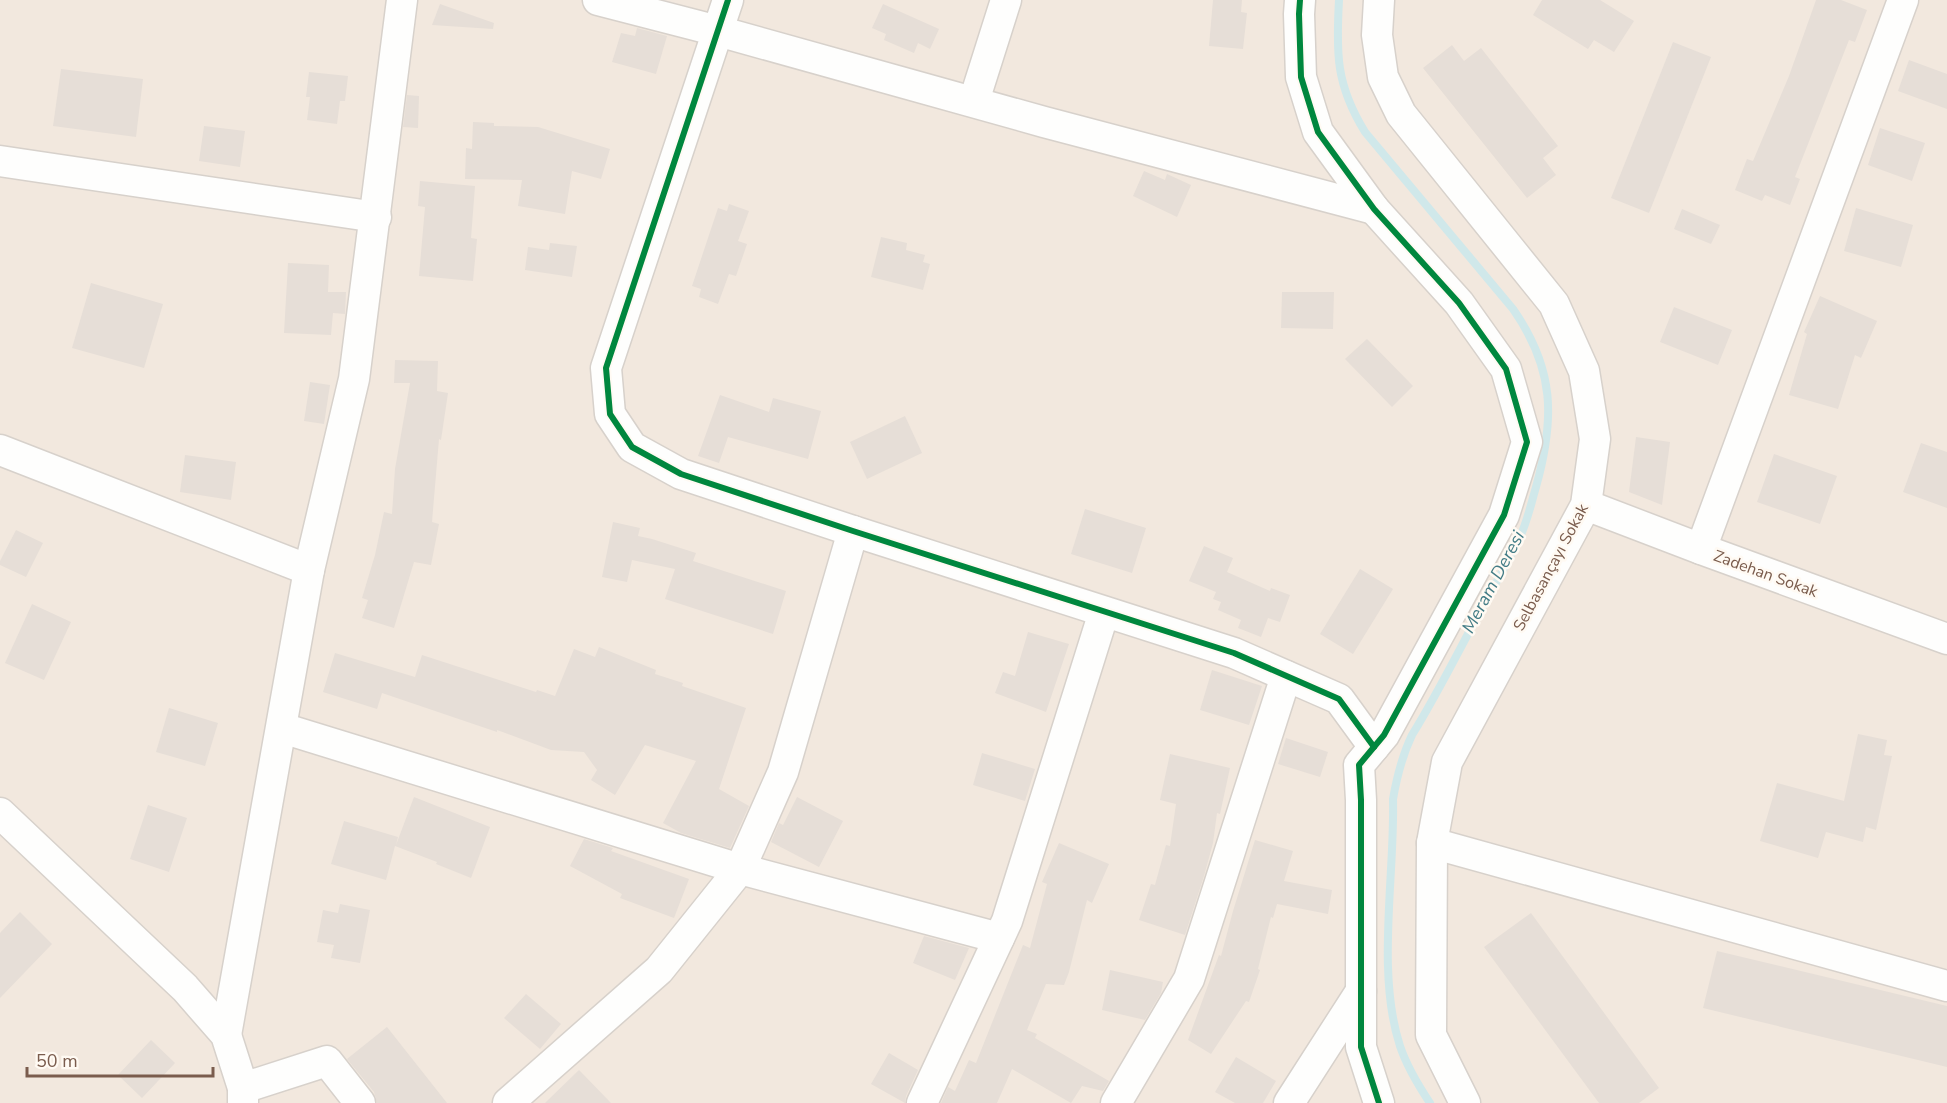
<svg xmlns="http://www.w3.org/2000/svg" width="1947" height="1103" viewBox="0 0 1947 1103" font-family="'Nunito Sans',sans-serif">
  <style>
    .residential { fill: #f2e8de }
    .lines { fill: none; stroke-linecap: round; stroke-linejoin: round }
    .stream { stroke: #d0e8ea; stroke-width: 8 }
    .building { fill: #e6ded7 }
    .minor-casing { stroke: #d7d1cb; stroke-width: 33 }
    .minor { stroke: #fefefd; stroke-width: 30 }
    .cycleway-casing { stroke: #fffaf3; stroke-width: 10 }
    .cycleway { stroke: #00873e; stroke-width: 6 }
    .labels { text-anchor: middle; stroke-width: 5; stroke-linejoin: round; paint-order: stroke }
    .street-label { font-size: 16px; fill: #7a5c4d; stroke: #fffaf3 }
    .water-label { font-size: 18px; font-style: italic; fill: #437c86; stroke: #fffaf3 }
  </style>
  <rect width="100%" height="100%" fill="#f9f5f0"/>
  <rect class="residential" x="0" y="0" width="1947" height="1103"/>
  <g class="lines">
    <path class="stream" d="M 1339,0 C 1336,54 1336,85 1365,132 L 1513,309 C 1555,369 1555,419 1536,487 C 1531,504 1527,523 1519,539 C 1506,566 1490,593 1476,619 C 1455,658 1435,698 1412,735 C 1402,756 1397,776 1393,799 C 1395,875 1376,973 1400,1046 C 1407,1067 1418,1085 1430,1103"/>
  </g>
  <g class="building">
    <path d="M 1213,0 L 1242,0 L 1241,12 L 1247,13 L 1243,49 L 1209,46 Z"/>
    <path d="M 1542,0 L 1600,0 L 1634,21 L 1614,52 L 1594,40 L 1588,49 L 1533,15 Z"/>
    <path d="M 1816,0 L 1841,0 L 1867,10 L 1855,42 L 1849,40 L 1795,177 L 1800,179 L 1790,205 L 1765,195 L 1762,201 L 1735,190 L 1747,159 L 1753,161 L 1789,76 Z"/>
    <path d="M 440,4 L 494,23 L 493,29 L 432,25 Z"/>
    <path d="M 883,4 L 939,29 L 930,49 L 918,43 L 914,53 L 884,40 L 886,34 L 872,28 Z"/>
    <path d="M 637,28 L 667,36 L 656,74 L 612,62 L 621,33 L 635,36 Z"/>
    <path d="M 1673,42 L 1711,57 L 1649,213 L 1611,198 Z"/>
    <path d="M 1452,45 L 1464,61 L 1481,48 L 1558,146 L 1543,158 L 1556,175 L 1527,198 L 1423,68 Z"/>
    <path d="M 1909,60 L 1947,74 L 1947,109 L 1898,91 Z"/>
    <path d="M 61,69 L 143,79 L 136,137 L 53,126 Z"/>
    <path d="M 309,72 L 348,76 L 345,101 L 340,101 L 337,124 L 307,120 L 310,97 L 306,97 Z"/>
    <path d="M 407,95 L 419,96 L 418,128 L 403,127 Z"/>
    <path d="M 473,122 L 494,123 L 494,126 L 538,127 L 610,149 L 601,179 L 572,171 L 565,214 L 518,206 L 522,180 L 465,179 L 466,148 L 472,149 Z"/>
    <path d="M 204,126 L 245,131 L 240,167 L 199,161 Z"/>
    <path d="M 1880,128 L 1925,143 L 1912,181 L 1868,165 Z"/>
    <path d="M 1144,171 L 1165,180 L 1167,174 L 1191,185 L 1177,217 L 1133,196 Z"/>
    <path d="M 420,181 L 475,186 L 471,238 L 477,239 L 473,281 L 419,276 L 425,207 L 418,206 Z"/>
    <path d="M 729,204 L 749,211 L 738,241 L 747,244 L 736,276 L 729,274 L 718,304 L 699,297 L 701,289 L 692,286 L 718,208 L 727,211 Z"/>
    <path d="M 1856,208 L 1913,225 L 1901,267 L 1844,251 Z"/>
    <path d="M 1682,209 L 1720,225 L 1711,244 L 1674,229 Z"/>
    <path d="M 881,237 L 907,243 L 906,250 L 925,255 L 923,262 L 930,264 L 923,290 L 871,277 Z"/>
    <path d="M 550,243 L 577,246 L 572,277 L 525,270 L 528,247 L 549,250 Z"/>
    <path d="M 288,263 L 329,265 L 328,292 L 346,292 L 345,314 L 333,313 L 331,335 L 284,333 Z"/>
    <path d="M 91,283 L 163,304 L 144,368 L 72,348 Z"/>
    <path d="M 1282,292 L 1334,292 L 1333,329 L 1281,328 Z"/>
    <path d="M 1820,296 L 1877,321 L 1861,358 L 1855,355 L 1838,409 L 1789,395 L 1807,334 L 1804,332 Z"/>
    <path d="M 1674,307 L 1732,330 L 1718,365 L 1660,342 Z"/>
    <path d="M 1367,339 L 1413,386 L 1392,407 L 1345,359 Z"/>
    <path d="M 395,360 L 438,361 L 437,391 L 448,393 L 441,440 L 439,439 L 432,522 L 439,524 L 431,565 L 414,562 L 394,628 L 362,618 L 368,600 L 362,598 L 375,555 L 384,512 L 392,514 L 395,469 L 410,383 L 394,383 Z"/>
    <path d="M 310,382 L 330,385 L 324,424 L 304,421 Z"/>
    <path d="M 720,395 L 769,412 L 773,398 L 821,411 L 808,459 L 728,437 L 719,463 L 698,456 Z"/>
    <path d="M 905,416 L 922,453 L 867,479 L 850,442 Z"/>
    <path d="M 1636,437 L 1670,442 L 1662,505 L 1629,492 Z"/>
    <path d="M 1921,443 L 1947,452 L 1947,508 L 1903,492 Z"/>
    <path d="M 1774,454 L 1837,476 L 1820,524 L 1757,502 Z"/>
    <path d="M 185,455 L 236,462 L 231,500 L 180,492 Z"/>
    <path d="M 1085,509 L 1146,528 L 1132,573 L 1071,554 Z"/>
    <path d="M 613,522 L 640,528 L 638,536 L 652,539 L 696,553 L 693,561 L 786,591 L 773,634 L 665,599 L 675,569 L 632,560 L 627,582 L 602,577 Z"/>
    <path d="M 16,530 L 43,543 L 26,577 L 0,565 L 0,561 Z"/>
    <path d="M 1204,546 L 1233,558 L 1227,572 L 1270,591 L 1271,588 L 1290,595 L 1280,622 L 1268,618 L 1261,637 L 1238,628 L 1241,620 L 1218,610 L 1221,602 L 1213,599 L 1216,592 L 1189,581 Z"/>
    <path d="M 1360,569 L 1393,589 L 1353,654 L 1320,634 Z"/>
    <path d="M 32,604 L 71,622 L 44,680 L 5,663 Z"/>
    <path d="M 1028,632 L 1069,644 L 1046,712 L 995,693 L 1003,672 L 1015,676 Z"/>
    <path d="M 599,647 L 656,670 L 655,674 L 683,683 L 682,686 L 746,708 L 719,789 L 749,806 L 730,848 L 681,833 L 663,823 L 696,761 L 645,745 L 615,795 L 591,780 L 597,770 L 584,752 L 551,750 L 497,730 L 497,732 L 382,693 L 377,709 L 323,692 L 335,653 L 415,677 L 422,655 L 536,692 L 537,690 L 555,696 L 574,649 L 595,657 Z"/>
    <path d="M 1212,670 L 1262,686 L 1249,725 L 1200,710 Z"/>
    <path d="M 169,708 L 218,723 L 205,766 L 156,752 Z"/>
    <path d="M 1858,734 L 1887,740 L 1884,755 L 1892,756 L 1876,830 L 1866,827 L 1863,842 L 1826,832 L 1818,858 L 1760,841 L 1777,783 L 1844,801 Z"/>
    <path d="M 1286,738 L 1328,752 L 1320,777 L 1278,764 Z"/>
    <path d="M 982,753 L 1035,769 L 1025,801 L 973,785 Z"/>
    <path d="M 1170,754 L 1230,768 L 1220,814 L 1217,813 L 1213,843 L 1204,876 L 1185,935 L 1139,920 L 1151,884 L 1155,885 L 1166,845 L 1170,846 L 1176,804 L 1160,800 Z"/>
    <path d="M 414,797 L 490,827 L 471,878 L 436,864 L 437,862 L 395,846 L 386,880 L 331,864 L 344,821 L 398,837 L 396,845 Z"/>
    <path d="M 797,797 L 843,821 L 819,867 L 771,842 L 779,823 L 783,825 Z"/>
    <path d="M 148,805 L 187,818 L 169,872 L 130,859 Z"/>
    <path d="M 584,839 L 613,848 L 611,851 L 689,879 L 674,918 L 620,898 L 622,894 L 570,866 Z"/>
    <path d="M 1255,840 L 1293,851 L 1284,881 L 1332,890 L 1328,914 L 1277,904 L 1273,918 L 1271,917 L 1258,969 L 1260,970 L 1249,1002 L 1246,1001 L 1211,1054 L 1188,1040 L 1219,955 L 1221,956 L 1233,911 Z"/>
    <path d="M 1059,843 L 1109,864 L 1092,903 L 1087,900 L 1069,972 L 1064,985 L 1046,984 L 1027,1030 L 1037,1034 L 1035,1038 L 1109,1081 L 1103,1091 L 1082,1086 L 1071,1103 L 1012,1069 L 997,1103 L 941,1103 L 948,1087 L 955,1091 L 969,1060 L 976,1063 L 1023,945 L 1030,948 L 1047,884 L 1042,882 Z"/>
    <path d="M 340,904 L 370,910 L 360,963 L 331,958 L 334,945 L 317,942 L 323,910 L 338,913 Z"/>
    <path d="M 20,912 L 52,944 L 0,998 L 0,933 Z"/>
    <path d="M 1531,913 L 1659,1088 L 1639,1103 L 1599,1103 L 1484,947 Z"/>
    <path d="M 924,936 L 969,948 L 955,980 L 913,963 Z"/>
    <path d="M 1717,951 L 1947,1006 L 1947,1067 L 1703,1008 Z"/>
    <path d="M 1110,970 L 1163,982 L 1161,993 L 1145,1020 L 1102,1010 Z"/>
    <path d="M 526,994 L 561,1024 L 540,1049 L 504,1018 Z"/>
    <path d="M 387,1027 L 447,1103 L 377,1103 L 374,1092 L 347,1059 Z"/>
    <path d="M 151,1040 L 175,1063 L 142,1098 L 118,1075 Z"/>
    <path d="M 889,1053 L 918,1070 L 906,1096 L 905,1103 L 871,1084 Z"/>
    <path d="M 1236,1057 L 1276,1081 L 1263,1103 L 1235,1103 L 1215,1092 Z"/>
    <path d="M 579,1070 L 611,1103 L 545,1103 Z"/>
  </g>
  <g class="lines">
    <g class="minor-casing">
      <g id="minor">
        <path d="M 598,0 L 718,31 L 1044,122 L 1374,209"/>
        <path d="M 728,0 L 606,368 L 610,414 L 632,447 L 681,474 L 853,531 L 1234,653 L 1339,699 L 1374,747"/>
        <path d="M 1300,0 L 1299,14 L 1301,77 L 1318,132 L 1374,209 L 1459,303 L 1506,369 L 1527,442 L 1504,515 L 1384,735 L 1359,765 L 1361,800 L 1361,1047 L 1379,1103"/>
        <path d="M 1379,0 L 1377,35 L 1383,77 L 1401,114 L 1554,304 L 1584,371 L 1595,439 L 1586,505 L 1447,762 L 1432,843 L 1431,1035 L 1465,1103"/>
        <path d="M 974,101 L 1006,0"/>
        <path d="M 0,161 L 376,217"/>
        <path d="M 0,450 L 309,570"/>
        <path d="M 1586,505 L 1701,549 L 1947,639"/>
        <path d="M 1701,549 L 1903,0"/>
        <path d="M 282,728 L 740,869 L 999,938"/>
        <path d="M 0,813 L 185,988 L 226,1035 L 243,1088 L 243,1103"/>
        <path d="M 1432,843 L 1947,986"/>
        <path d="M 226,1035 L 309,570 L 354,379 L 402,0"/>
        <path d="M 243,1088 L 327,1061 L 360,1103"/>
        <path d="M 508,1103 L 659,970 L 740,869 L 783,772 L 853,531"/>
        <path d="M 922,1103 L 1007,921 L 1104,612"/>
        <path d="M 1116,1103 L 1189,979 L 1286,676"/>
        <path d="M 1289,1103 L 1361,991"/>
      </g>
    </g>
    <use href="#minor" class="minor"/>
    <g class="cycleway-casing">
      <g id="cycleway">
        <path d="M 728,0 L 606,368 L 610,414 L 632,447 L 681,474 L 853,531 L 1234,653 L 1339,699 L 1374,747"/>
        <path d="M 1300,0 L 1299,14 L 1301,77 L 1318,132 L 1374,209 L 1459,303 L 1506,369 L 1527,442 L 1504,515 L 1384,735 L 1359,765 L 1361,800 L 1361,1047 L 1379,1103"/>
      </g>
    </g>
    <use href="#cycleway" class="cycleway"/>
  </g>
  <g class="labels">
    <g class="street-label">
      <text transform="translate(1550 567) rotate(-62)" y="6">Selbasançayı Sokak</text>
      <text transform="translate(1766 573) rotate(20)" y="6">Zadehan Sokak</text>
    </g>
    <g class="water-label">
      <text transform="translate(1493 582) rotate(-62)" y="6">Meram Deresi</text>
    </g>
  </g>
  <path d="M27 1067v9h186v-9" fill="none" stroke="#7a5c4d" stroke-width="3"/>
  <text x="36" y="1067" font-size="18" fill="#7a5c4d" stroke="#fffaf3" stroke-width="4.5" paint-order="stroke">50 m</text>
</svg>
